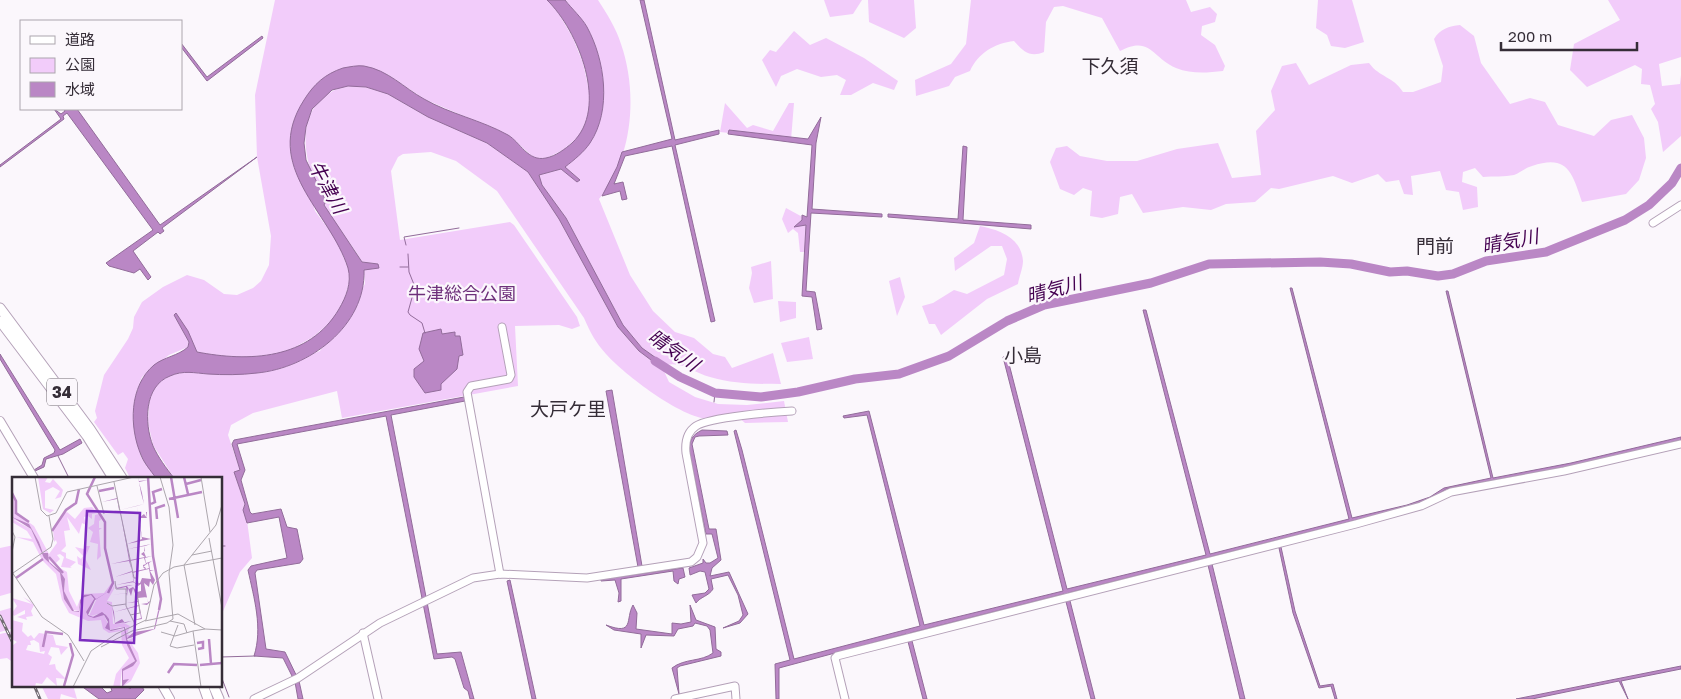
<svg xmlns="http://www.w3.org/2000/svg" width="1681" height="699" viewBox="0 0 1681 699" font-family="'Golos Text','Noto Sans JP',sans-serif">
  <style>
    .green { fill: #f2ccfa }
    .water { fill: #ba87c5; stroke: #926c9a }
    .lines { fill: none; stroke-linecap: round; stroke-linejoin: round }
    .stream { stroke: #926c9a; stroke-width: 1 }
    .river { stroke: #ba87c5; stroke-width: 9 }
    .tertiary-casing { stroke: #b4a1b8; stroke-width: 9 }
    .secondary-casing { stroke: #b4a1b8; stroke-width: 10 }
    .trunk-casing { stroke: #b4a1b8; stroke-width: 11 }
    .tertiary { stroke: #fff; stroke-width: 7 }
    .secondary { stroke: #fff; stroke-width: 8 }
    .trunk { stroke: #fff; stroke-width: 9 }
    .rail-casing { stroke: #736d75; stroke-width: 3 }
    .rail { stroke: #fbf7fc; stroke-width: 1; stroke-dasharray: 4; stroke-linecap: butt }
    .labels { text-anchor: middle; stroke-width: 4.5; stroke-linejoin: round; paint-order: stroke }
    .shield { fill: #fbf7fc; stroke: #706a72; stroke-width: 1 }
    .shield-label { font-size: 16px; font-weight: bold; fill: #352d37 }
    .park-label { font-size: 18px; fill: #6e307b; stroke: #fbf7fc }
    .neighbourhood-label { font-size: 19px; fill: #352d37; stroke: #fbf7fc }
    .water-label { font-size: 19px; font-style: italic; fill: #450151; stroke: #fbf7fc }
    .inset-river { fill: none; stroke: #ba87c5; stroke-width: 2.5 }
    .inset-road { fill: none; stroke: #aca6ad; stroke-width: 1 }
    .view { fill: #7b2cbf; fill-opacity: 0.15; stroke: #7b2cbf; stroke-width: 2.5 }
    .inset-edge { fill: none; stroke: #352d37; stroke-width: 2.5 }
  </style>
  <rect width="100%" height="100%" fill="#fbf7fc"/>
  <g class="green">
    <path d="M 275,0 L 547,0 L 556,9 L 573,38 L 583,63 L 590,94 L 588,118 L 578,137 L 563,150 L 545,159 L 534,158 L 510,136 L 424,99 L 387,74 L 345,68 L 292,126 L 315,211 L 336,239 L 349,270 L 349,283 L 345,298 L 332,321 L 313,337 L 288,351 L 256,358 L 227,358 L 197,352 L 193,343 L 174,315 L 189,342 L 188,347 L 169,355 L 142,377 L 136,393 L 134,414 L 141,457 L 156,478 L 130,478 L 125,468 L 128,459 L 123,452 L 118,455 L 94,422 L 97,418 L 95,411 L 104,375 L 128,339 L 133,328 L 134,317 L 142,302 L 163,287 L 187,275 L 204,280 L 224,294 L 237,295 L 253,288 L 261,281 L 269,265 L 271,236 L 257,157 L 255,95 Z"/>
    <path d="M 565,0 L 598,0 C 607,14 616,28 621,44 C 638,93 633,158 599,199 L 630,275 L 653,311 L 675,332 L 694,338 L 713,354 L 725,357 L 732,368 L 773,353 L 781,384 C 757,384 733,384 710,377 C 694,373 683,361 666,365 L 642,348 L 623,325 L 566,218 L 542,185 L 539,175 L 561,169 L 577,182 L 579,179 L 565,167 L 576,157 L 600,123 L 587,27 Z"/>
    <path d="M 824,0 L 862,0 L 853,14 L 830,17 Z"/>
    <path d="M 868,0 L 914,0 L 916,28 L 904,38 L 869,22 Z"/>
    <path d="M 971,0 L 1186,0 L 1191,12 L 1210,7 L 1217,14 L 1215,22 L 1202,26 L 1201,35 L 1215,45 L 1225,66 L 1223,71 C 1206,73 1191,74 1176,68 C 1152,58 1151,35 1120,51 L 1102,18 L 1063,6 L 1054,7 L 1046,22 L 1044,52 C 1030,58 1023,51 1014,41 C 995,43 978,53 970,71 L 955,77 L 949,86 L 916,96 L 915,80 L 951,64 L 966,44 Z"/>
    <path d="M 1318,0 L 1352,0 L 1364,42 L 1345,48 L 1331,46 L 1327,35 L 1316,28 Z"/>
    <path d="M 1608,0 L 1681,0 L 1681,57 L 1659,64 L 1662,86 L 1680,84 L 1681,75 L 1681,136 L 1663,152 L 1658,122 L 1651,109 L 1655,104 L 1650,85 L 1641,84 L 1642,69 L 1635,65 L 1587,87 L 1570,70 L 1574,44 L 1620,20 Z"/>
    <path d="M 1460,25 L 1474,36 L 1481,63 L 1510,104 L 1530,98 L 1545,102 L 1558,125 L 1594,136 L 1611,120 L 1632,115 L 1644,138 L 1646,158 L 1639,180 L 1626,194 L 1582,202 C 1572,173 1568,154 1532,166 C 1525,168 1520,173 1514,175 C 1505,177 1493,176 1483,177 L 1475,168 L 1463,172 L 1462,182 L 1477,187 L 1478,207 L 1463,210 L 1459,192 L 1446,190 L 1440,171 L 1411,176 L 1413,195 L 1404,194 L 1399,180 L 1386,182 L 1378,174 L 1352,183 L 1333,176 L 1279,189 L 1271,188 L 1255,202 L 1226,204 L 1211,210 L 1183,207 L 1143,213 L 1132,194 L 1120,197 L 1118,214 L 1102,218 L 1090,216 L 1092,191 L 1083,188 L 1074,195 L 1060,189 L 1050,162 L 1056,148 L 1067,146 L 1080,156 L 1107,161 L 1137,161 L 1177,149 L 1218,143 L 1232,178 L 1261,175 L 1256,131 L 1275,110 L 1271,91 L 1282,66 L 1296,63 L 1309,85 L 1351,65 L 1369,63 C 1380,78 1393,76 1403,92 L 1413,92 L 1441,82 L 1443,66 L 1434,39 C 1440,29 1449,26 1460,25 Z"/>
    <path d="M 794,31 L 810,45 L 826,38 L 864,58 L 898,81 L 894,90 L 873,83 L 851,95 L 840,95 L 846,80 L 837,75 L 821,77 L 797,69 L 781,76 L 776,87 L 762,60 L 770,50 L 776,52 Z"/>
    <path d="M 348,85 L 366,87 L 388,94 L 428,117 L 487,143 L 528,172 L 559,219 L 618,327 L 639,351 L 663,369 L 669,382 L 695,397 L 718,404 L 747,405 L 784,401 L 788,422 L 745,423 L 736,415 C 728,416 718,419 709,419 C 681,418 625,375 606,354 C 596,343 590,332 584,318 L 497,191 L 456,161 L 431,152 L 403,154 L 398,157 L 391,171 L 400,240 L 510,222 L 514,225 L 577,317 L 580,326 L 572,329 L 559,325 L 515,326 L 518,386 L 342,418 L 337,391 L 253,413 L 231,425 L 228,435 L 240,470 L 234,472 L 245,504 L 243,509 L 246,513 L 252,558 L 240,572 L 221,616 L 221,478 L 174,478 L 153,445 L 148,422 L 149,401 L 156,384 L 170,375 L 191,371 L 208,374 L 258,373 L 320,351 L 365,284 L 364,270 L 378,264 L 362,262 C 351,242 334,224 324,204 C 302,161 289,102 348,85 Z"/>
    <path d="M 725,103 L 747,128 L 753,125 L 773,131 L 789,103 L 794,103 L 791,140 L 720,132 Z"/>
    <path d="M 786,208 L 808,220 L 806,252 L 800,252 L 798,233 L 793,229 L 788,233 L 782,219 Z"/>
    <path d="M 980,226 C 999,230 1021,237 1023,261 C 1023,268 1019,277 1018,284 L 987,299 L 941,335 L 935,324 L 929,324 L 922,306 L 933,303 L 954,290 L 967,294 L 1004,275 L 1007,259 L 1002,246 L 991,246 L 955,271 L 954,258 L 974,243 Z"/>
    <path d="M 771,261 L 773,299 L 754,303 L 749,288 L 752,273 L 751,267 Z"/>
    <path d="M 900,277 L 905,297 L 897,316 L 889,281 Z"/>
    <path d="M 778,301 L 796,302 L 796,318 L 780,322 Z"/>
    <path d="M 809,337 L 813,359 L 787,362 L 781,343 Z"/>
    <path d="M 14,545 L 14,592 L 0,596 L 0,548 Z"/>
    <path d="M 14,607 L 14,628 L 0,632 L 0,611 Z"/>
    <path d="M 14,631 L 14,663 L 7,658 L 0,659 L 0,634 Z"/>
    <path d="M 41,685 L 73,685 L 77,699 L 61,694 L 60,699 L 48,699 Z"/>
  </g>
  <g class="water">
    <path d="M 547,0 L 565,0 C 572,9 582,18 587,27 C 605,60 612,110 590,143 C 584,152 574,160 565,167 L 580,180 L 577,182 L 561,169 L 539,175 L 542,185 L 566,218 L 623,325 L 642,348 L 666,365 L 663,369 L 639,351 L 618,327 L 559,219 L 528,172 L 487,143 L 428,117 L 388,94 L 366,87 L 348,86 L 332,90 L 312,109 L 306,127 L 304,143 L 306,160 L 326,201 L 324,205 L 362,262 L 378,264 L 379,268 L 364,270 C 366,326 309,368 257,373 C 241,375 223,375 208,374 C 195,373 183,370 170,376 C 144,386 144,423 153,446 C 158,457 166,468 174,478 L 156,478 C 151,471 144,463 141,455 C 129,427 129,386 154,365 C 164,357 178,356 188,347 L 189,342 L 174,315 L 176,313 L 188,331 L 197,352 C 249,362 309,360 339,309 C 346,297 352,283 348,268 C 330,211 261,167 304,100 C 314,84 325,74 343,68 C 349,67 358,65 364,66 C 388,70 404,88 424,99 C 450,114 481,120 508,135 C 520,142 528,162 546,158 C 556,156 565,149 572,143 C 610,108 578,30 547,0 Z"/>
    <path d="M 640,0 L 644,0 L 675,140 L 719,130 L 719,134 L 675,145 L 715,321 L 711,322 L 672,146 L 625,156 L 614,184 L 623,182 L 627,199 L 622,200 L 620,191 L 602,196 L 617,167 L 622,152 L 672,139 Z"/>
    <path d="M 262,36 L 263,38 L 207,81 L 181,47 L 181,43 L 207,77 Z"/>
    <path d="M 54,109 L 61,114 L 65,111 L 64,109 L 77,109 L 160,225 L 257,157 L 162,228 L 164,231 L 160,234 L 158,232 L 133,251 L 151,277 L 148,280 L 140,269 L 134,273 L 109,266 L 106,263 L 153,230 L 67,113 L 63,116 L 64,119 L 0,167 L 0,165 L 61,119 Z"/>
    <path d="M 821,117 L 816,143 L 812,209 L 882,214 L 882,217 L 811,213 L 806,291 L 815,292 L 822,329 L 817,330 L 812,297 L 802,296 L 806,225 L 794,227 L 802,220 L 802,215 L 807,217 L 812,145 L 728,134 L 729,130 L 808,139 Z"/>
    <path d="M 963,146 L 967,147 L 963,220 L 1031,225 L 1031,229 L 888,217 L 888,214 L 958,219 Z"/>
    <path d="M 1290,288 L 1292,288 L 1352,518 L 1407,505 L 1430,497 L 1444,488 L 1491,478 L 1446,291 L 1448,291 L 1493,478 L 1571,463 L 1681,437 L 1681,440 L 1582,464 L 1446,489 L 1434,497 L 1408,507 L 1068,593 L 1095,699 L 1091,699 L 1064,594 L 910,633 L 927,699 L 923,699 L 906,634 L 779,668 L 779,699 L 776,699 L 775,664 L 790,660 L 734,431 L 736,430 L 742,450 L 794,659 L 920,626 L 867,415 L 844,418 L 843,416 L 869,411 L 924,625 L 1063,591 L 1003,357 L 1007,356 L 1067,589 L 1206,555 L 1143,310 L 1146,310 L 1210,554 L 1349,519 Z"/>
    <path d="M 441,329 L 442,334 L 455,332 L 455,336 L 460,336 L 463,355 L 459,356 L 457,369 L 441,384 L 441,390 L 425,393 L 414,377 L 414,369 L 424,361 L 419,349 L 423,333 Z"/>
    <path d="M 0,354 L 60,450 L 80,439 L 82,443 L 63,454 L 46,459 L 44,467 L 35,471 L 34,470 L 42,465 L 44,458 L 54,453 L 55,450 L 0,359 Z"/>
    <path d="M 612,390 L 642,566 L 641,567 L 638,567 L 606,391 Z"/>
    <path d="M 464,397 L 465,401 L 391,415 L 437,654 L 461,652 L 474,699 L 470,699 L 468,691 L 464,688 L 455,659 L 452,657 L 434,659 L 386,416 L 237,444 L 245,470 L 241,480 L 250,512 L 252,514 L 281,509 L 287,527 L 297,529 L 303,559 L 300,563 L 257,570 L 255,573 L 266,649 L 285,652 L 299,681 L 303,699 L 298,699 L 295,682 L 283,658 L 254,656 C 263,628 254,598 248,570 L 251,566 L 287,558 L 279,517 L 247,523 L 243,510 L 245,504 L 234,472 L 240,470 L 232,444 L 234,440 Z"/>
    <path d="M 702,430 L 727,431 L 728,435 L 699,436 L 695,437 L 692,444 L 709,529 L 716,529 L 721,560 L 712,568 L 710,576 L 729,572 L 748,614 L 740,623 L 723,628 L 739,621 L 743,615 L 738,595 L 728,575 L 711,579 L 713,589 C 709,596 700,597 696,603 L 692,595 L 705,593 L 709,589 L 705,572 L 700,571 L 690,575 L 689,568 L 703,563 L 703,559 L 706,563 L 710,563 L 718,558 L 712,534 L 706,534 L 689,450 C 690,440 692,435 702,430 Z"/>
    <path d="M 1281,547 L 1295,611 L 1320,686 L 1333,684 L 1337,699 L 1335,699 L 1331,686 L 1319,688 L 1293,613 L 1279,548 Z"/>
    <path d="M 1212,564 L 1245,699 L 1240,699 L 1208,565 Z"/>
    <path d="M 683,568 L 685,577 L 679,579 L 678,584 L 674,581 L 673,571 L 621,579 L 621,601 L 618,602 L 619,593 L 615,580 L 601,581 L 601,579 Z"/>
    <path d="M 510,580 L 536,699 L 532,699 L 507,581 Z"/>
    <path d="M 633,605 L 637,613 L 636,629 L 672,634 L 672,623 L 681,624 L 691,622 L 690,605 L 696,620 L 715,627 L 716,649 L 721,652 L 721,656 L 680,666 L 677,668 L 679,694 L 672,668 C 685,658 701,662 713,653 L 710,630 L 707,626 L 695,623 L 693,626 L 678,629 L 674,636 L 646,635 L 641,648 L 641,634 L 614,630 L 606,625 C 635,636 625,619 633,605 Z"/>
    <path d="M 1681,666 L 1681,669 L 1621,681 L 1628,699 L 1619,681 L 1532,699 L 1516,699 Z"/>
    <path d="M 80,685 L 99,685 L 107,693 L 112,691 L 110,685 L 125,685 L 130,689 L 134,685 L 141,685 L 144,690 L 135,699 L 99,699 Z"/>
  </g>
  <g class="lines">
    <g class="stream">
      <path d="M 406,245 L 404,237 L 459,228"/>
      <path d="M 408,254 L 409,272 L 415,287 L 408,312 L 410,315 L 422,323 L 425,333"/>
      <path d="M 400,267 L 408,267"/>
      <path d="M 714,402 L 715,393"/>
      <path d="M 58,456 L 69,478"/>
      <path d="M 221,546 L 225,546"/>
      <path d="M 221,657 L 255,656"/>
      <path d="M 221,676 L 229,697"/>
    </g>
    <path class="river" d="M 655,361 L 680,377 L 715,393 L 761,397 L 798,392 L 855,379 L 899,374 L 949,356 L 1007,321 L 1044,305 L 1151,283 L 1209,264 L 1320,262 L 1351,264 L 1390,272 L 1407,271 L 1438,276 L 1453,274 L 1486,261 L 1546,252 L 1625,220 L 1649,205 L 1672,183 L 1681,168"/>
    <g class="tertiary-casing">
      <g id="tertiary">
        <path d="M 1653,223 L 1681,205"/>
        <path d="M 500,574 L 467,392 L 471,386 L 509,379 L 511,375 L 502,327"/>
        <path d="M 363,633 L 378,699"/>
        <path d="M 254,699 L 298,678 L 380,623 L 473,578 L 500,574 L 587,578 L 691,562 L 697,557 L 703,543 L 686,453 C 685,443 687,432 696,426 C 710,417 774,412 792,411"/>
        <path d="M 675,699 L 735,686 L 736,699"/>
        <path d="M 845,699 L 835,658 L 837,656 L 1356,524 L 1421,506 L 1451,492 L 1564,471 L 1681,444"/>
      </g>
    </g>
    <g class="secondary-casing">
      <g id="secondary">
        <path d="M 0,421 L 34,478"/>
        <path d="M 162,685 L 170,699"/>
      </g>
    </g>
    <g class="trunk-casing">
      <g id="trunk">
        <path d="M 0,308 L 90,429 L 122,478"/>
        <path d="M 0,321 L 87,436 L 113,478"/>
        <path d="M 203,685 L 208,699"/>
        <path d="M 213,685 L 219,699"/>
      </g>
    </g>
    <use href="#tertiary" class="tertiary"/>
    <use href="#secondary" class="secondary"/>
    <use href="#trunk" class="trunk"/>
    <g class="rail-casing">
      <g id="rail">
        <path d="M 0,616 L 14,645"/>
        <path d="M 34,685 L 40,699"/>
      </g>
    </g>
    <use href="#rail" class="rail"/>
  </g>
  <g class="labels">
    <rect class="shield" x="47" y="378.5" width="30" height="27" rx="4"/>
    <g class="shield-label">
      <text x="62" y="398">34</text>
    </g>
    <g class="park-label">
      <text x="462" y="300">牛津総合公園</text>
    </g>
    <g class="neighbourhood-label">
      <text x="1110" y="73">下久須</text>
      <text x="1435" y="253">門前</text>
      <text x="1023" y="362">小島</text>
      <text x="568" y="416">大戸ケ里</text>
    </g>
    <g class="water-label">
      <text transform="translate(328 187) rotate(61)" y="7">牛津川</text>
      <text transform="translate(1510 241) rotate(-11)" y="7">晴気川</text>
      <text transform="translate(1054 289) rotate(-15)" y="7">晴気川</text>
      <text transform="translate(674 350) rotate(35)" y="7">晴気川</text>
    </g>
  </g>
  <g transform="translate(12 477)">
    <rect width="210" height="210" fill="#fbf7fc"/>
    <path d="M 26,0 L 36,0 L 33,5 L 38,6 L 41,2 L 51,13 L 49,20 L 43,22 L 48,14 L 41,10 L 33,14 L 33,31 L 42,33 L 38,36 L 31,32 ZM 0,16 L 4,24 L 4,36 L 22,49 L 37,77 L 45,66 L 44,63 L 42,65 L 41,52 L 53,36 L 55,35 L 63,42 L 72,31 L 80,30 L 86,36 L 80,37 L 80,42 L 76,39 L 72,40 L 74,48 L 70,46 L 67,57 L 55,40 L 58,53 L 52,54 L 54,69 L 49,74 L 54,76 L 54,81 L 64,85 L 58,90 L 60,91 L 49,90 L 52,80 L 48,77 L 45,78 L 48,82 L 44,86 L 48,91 L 55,95 L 57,114 L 65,130 L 70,117 L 92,116 L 101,104 L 100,113 L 104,104 L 102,112 L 95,124 L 100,125 L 101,147 L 112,146 L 118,149 L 115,157 L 119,159 L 114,161 L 114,150 L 108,150 L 98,153 L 97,142 L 92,136 L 77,139 L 84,123 L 80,117 L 76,117 L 70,120 L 68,123 L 67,134 L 61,133 L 52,114 L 53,103 L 48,94 L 31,76 L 27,65 L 18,49 L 0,42 L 19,52 L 30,75 L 48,96 L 53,122 L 60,134 L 67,135 L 70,121 L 79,118 L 82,123 L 74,135 L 76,139 L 92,138 L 99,154 L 114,152 L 114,165 L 123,184 L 110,192 L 108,210 L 101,210 L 104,197 L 117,181 L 110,168 L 109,154 L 97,156 L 91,152 L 89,143 L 76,144 L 57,136 L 50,123 L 44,97 L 30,83 L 21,65 L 4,60 L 20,62 L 15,54 L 0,45 ZM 87,37 L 90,42 L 87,44 L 87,51 L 90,51 L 87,53 L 89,79 L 85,83 L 86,67 L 78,65 L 81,55 L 76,51 L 82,47 L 83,38 ZM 74,69 L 78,69 L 73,81 L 79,93 L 66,87 L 65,79 L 69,82 L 71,79 L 63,70 L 72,72 ZM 11,120 L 18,124 L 22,128 L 19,134 L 21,139 L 14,140 L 15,143 L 5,140 L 13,137 L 13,133 L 2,139 L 0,136 L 5,129 L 0,121 L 20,127 ZM 0,143 L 11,146 L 10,154 L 16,160 L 19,158 L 22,162 L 27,156 L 41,158 L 44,168 L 56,170 L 49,178 L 47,171 L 39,170 L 36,177 L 40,180 L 37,188 L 43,187 L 44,192 L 54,202 L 44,201 L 45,209 L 35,200 L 30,207 L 24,206 L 23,210 L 1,210 L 0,169 L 5,165 L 0,162 ZM 22,163 L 27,166 L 28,175 L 33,174 L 32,177 L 14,173 L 16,168 L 19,168 L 18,164 ZM 122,160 L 119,166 L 126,176 L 128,186 L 119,204 L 110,210 L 111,194 L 125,185 L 115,164 Z" fill="#f2ccfa" fill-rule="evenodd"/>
    <path d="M 126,0 L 127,4 L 136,3 L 127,5 L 130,16 L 137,15 L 130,16 L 132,27 L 125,29 L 127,41 L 132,37 L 135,41 L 134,35 L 135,35 L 135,41 L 127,41 L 130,60 L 139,62 L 115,67 L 116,72 L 139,67 L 133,69 L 132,75 L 134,80 L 140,79 L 133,81 L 134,86 L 140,84 L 137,86 L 138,93 L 142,93 L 138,94 L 143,103 L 141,108 L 138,104 L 137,110 L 132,106 L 136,125 L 139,124 L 135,128 L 129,127 L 136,126 L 135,120 L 126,121 L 130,142 L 103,147 L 100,129 L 102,135 L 127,128 L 126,125 L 115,126 L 126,124 L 121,111 L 119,119 L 116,111 L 115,119 L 114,116 L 100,118 L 115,116 L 114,110 L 105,112 L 104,108 L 122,104 L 120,95 L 103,100 L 120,94 L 117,84 L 99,87 L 117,83 L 115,72 L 96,76 L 115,72 L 113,61 L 95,65 L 113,61 L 111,50 L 96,53 L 111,50 L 108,33 L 92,36 L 107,33 L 105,22 L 90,25 L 105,21 L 102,5 L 103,10 L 127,5 ZM 127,5 L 129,16 L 106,22 L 129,16 L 132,27 L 108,33 L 103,10 ZM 125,29 L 130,62 L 115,67 L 108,33 ZM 133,69 L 133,74 L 129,77 L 133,80 L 118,83 L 116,72 ZM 132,81 L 134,87 L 131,88 L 131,90 L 136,86 L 137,91 L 134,92 L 133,90 L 131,90 L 133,92 L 120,95 L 118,84 ZM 137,92 L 139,102 L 130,101 L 128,106 L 122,106 L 120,96 ZM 122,105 L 126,109 L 129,107 L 129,114 L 125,115 L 125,109 L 124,113 L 121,110 L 117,112 L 115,109 L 121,108 L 118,108 L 104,111 L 104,108 ZM 127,129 L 129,141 L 113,146 L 110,142 L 103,146 L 102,135 ZM 0,40 L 17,47 L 27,65 L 31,76 L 36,76 L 37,85 L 48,94 L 53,102 L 52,114 L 62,134 L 67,134 L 68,123 L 72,118 L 80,117 L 84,122 L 99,113 L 83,123 L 76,138 L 81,140 L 90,135 L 94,138 L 97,142 L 98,153 L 113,150 L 115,161 L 122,155 L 142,152 L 146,134 L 148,131 L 143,152 L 115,162 L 125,184 L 121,189 L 111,194 L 111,203 L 117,202 L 110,210 L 110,192 L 123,184 L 115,168 L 112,151 L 99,154 L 93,151 L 96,145 L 92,138 L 82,141 L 76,139 L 74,135 L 82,122 L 79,118 L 70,121 L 67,135 L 60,134 L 52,122 L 48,96 L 32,81 L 19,52 Z" fill="#ba87c5" fill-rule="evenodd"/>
    <path class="inset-river" d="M 83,0 L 75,17 L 93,45 L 93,71 L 101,106 L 96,116M 136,0 L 141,79 L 149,122 L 147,133M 159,0 L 166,41M 172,0 L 176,17M 174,7 L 189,3M 87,14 L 102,11M 0,16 L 4,24 L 4,36 L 17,45M 157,22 L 190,15M 139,27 L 143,25 L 141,15 L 150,12M 145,42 L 144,31 L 153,28M 40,54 L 54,33 L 64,26 L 67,12M 37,80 L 51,96M 4,101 L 31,82M 197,162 L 199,187M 185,166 L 191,165 L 191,171 L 186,172M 31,170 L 34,155 L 51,157M 188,188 L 210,186M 156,196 L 162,187 L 185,188M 52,209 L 61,178 L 58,166"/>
    <path class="inset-road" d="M 23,0 L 29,33 L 35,39 L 44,36 L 55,15 L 122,0M 189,0 L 198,55M 102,5 L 122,101 L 125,101 L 126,106 L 124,109 L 128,136 L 118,138M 85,9 L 92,37M 0,54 L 3,60 L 0,75M 197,61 L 210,131M 180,78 L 200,74M 172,88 L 204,48 L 210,28M 172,88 L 183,148M 0,95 L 30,140 L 56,158 L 72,184M 1,96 L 39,70 L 41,62 L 37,39M 103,104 L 104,112 L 114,112 L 114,129 L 124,149M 95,126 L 100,129 L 114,127M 133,144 L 166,137 L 193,152 L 210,153M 158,144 L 172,147 L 175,156M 166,148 L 158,169 L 165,171 L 182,168M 149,155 L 163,159 L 181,154M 89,170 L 120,154 L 155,146 L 161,142 L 157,96 L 161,68 L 157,30 L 148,0M 61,210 L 79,174 L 104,157 L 134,143 L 142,108 L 151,96 L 162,90 L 210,81M 189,210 L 181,154 L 193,152"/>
    <path class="view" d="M 75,34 L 128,36 L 122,166 L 68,163 Z"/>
    <rect width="210" height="210" class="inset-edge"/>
  </g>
  <rect x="20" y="20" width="162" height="90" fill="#fbf7fc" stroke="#aca6ad"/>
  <rect x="30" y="36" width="25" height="8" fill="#ffffff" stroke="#aca6ad"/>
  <text x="65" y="45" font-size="15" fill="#352d37">道路</text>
  <rect x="30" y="58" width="25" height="15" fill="#f2ccfa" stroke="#aca6ad"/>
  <text x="65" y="70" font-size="15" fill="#352d37">公園</text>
  <rect x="30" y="82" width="25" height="15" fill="#ba87c5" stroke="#aca6ad"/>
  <text x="65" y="95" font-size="15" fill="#352d37">水域</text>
  <path d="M1501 42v8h136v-8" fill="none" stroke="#352d37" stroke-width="2.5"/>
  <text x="1508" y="42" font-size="15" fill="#352d37" stroke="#fbf7fc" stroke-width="4" paint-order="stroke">200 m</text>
</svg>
